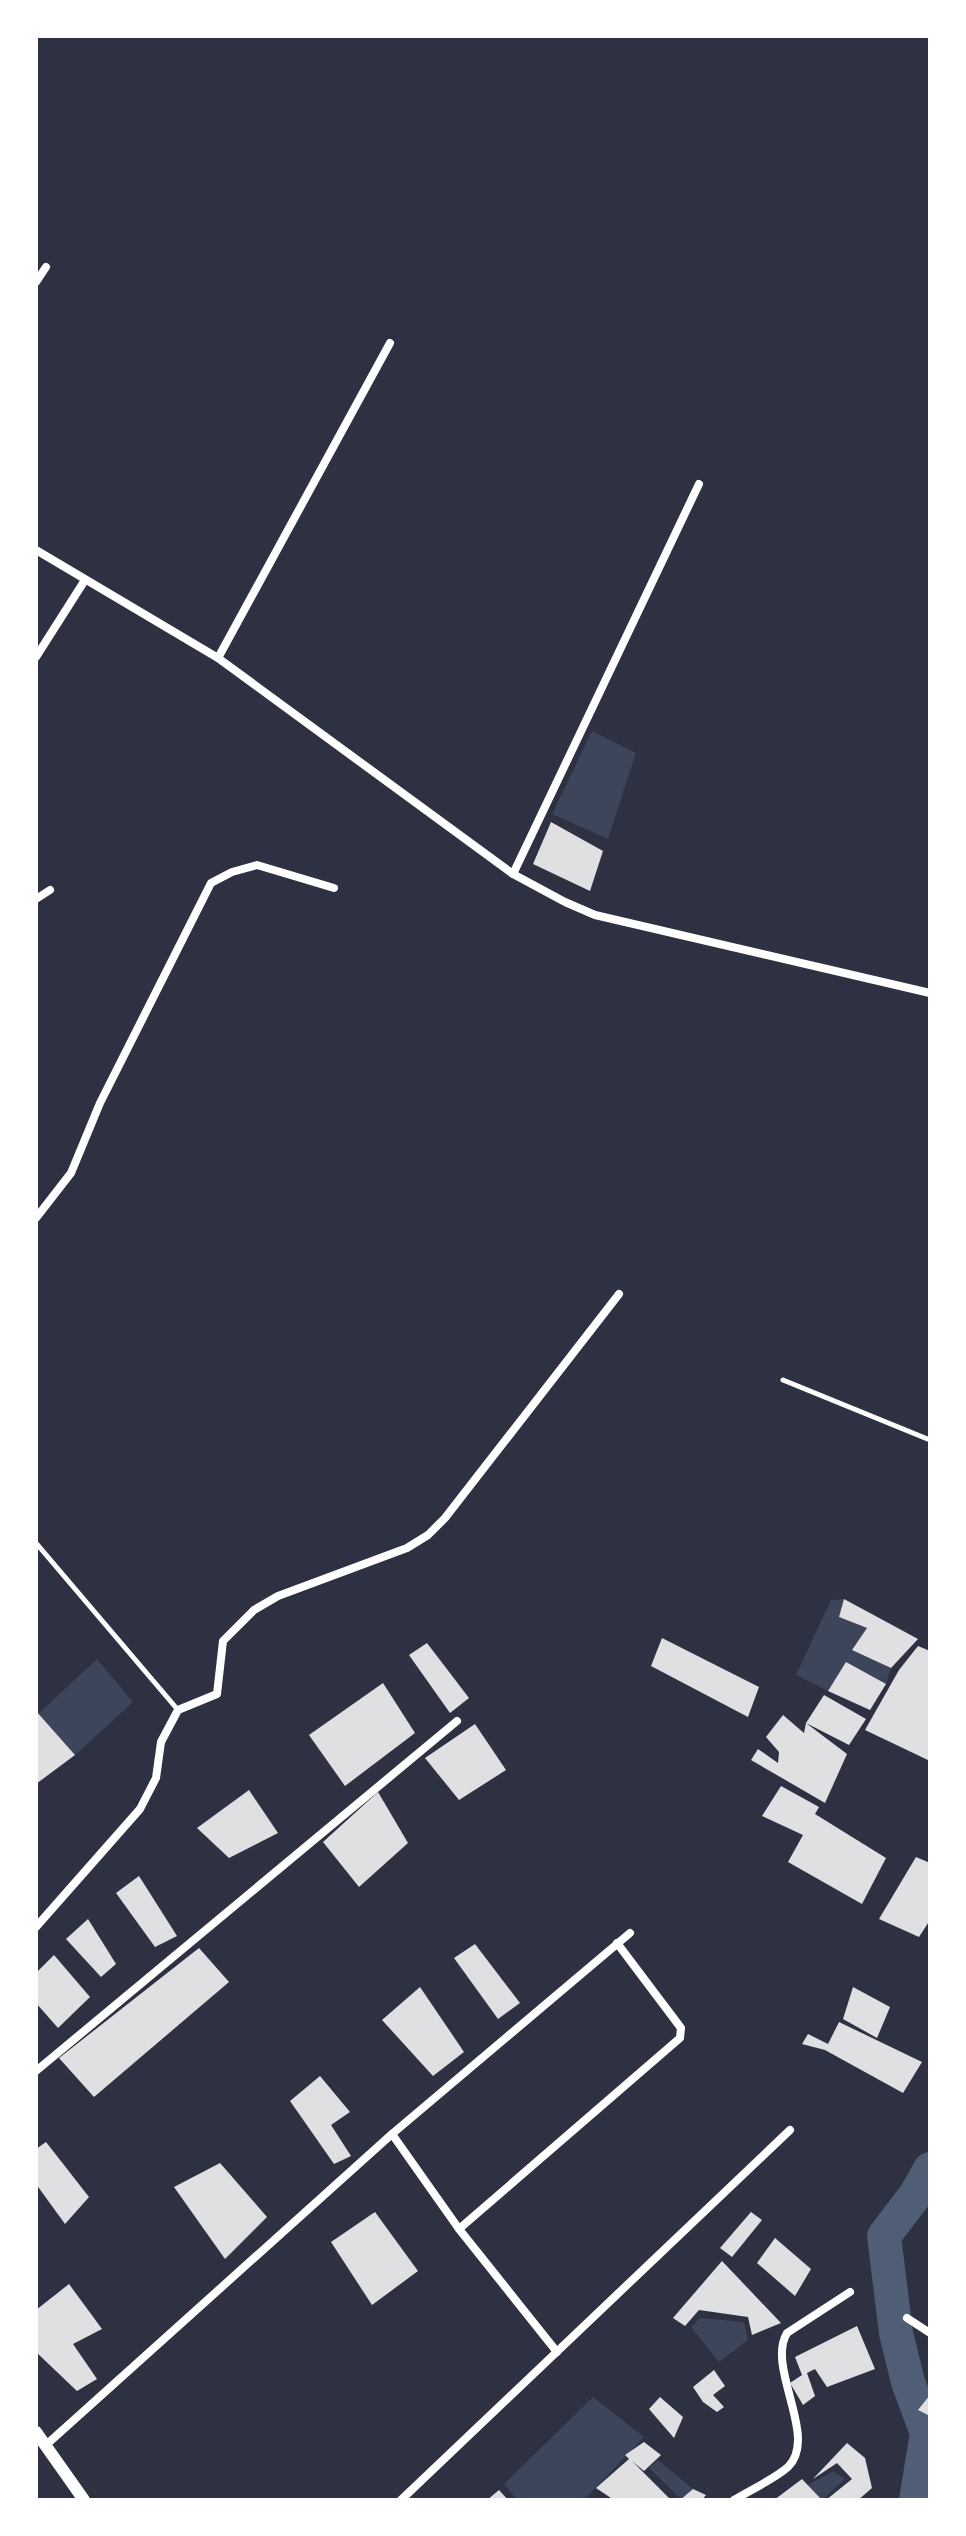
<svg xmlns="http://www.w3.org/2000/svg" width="966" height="2536" viewBox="0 0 966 2536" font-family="'PT Sans',sans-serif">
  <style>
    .green { fill: #3c4559 }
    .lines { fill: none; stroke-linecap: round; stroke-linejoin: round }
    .river { stroke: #4f5d75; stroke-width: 34 }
    .building { fill: #e0e0e3 }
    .service { stroke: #fff; stroke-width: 5 }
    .minor { stroke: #fff; stroke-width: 8 }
    .secondary { stroke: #fff; stroke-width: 12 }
  </style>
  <rect width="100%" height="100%" fill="#2d3142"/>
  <g class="green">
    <path d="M 592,731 L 636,753 L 608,839 L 552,814 Z"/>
    <path d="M 844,1599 L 839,1617 L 867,1628 L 853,1650 L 891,1668 L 886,1684 L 846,1663 L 828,1691 L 796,1675 L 831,1600 Z"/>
    <path d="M 97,1659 L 133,1702 L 75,1755 L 38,1714 Z"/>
    <path d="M 700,2318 L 744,2322 L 748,2340 L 719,2362 L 691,2327 Z"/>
    <path d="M 593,2397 L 644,2437 L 584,2500 L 517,2500 L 504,2484 Z"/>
    <path d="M 658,2460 L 693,2489 L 681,2499 L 649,2468 Z"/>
    <path d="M 833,2471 L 845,2479 L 822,2500 L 808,2485 Z"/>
  </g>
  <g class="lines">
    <path class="river" d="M 916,2500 L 927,2433 L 908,2382 L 896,2333 L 884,2236 L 916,2194 L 930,2169"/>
  </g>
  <g class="building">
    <path d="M 551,822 L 603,851 L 590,891 L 533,864 Z"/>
    <path d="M 844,1599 L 918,1639 L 891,1668 L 852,1650 L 867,1628 L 839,1617 Z"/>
    <path d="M 662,1638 L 759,1687 L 748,1717 L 651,1666 Z"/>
    <path d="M 427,1643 L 469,1698 L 450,1713 L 409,1655 Z"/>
    <path d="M 918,1646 L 930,1651 L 930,1761 L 865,1730 L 899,1670 Z"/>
    <path d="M 846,1662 L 886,1684 L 870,1710 L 828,1691 Z"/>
    <path d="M 383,1683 L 415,1733 L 345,1786 L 309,1735 Z"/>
    <path d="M 824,1695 L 866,1719 L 849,1745 L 806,1723 L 847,1754 L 825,1803 L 751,1760 L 758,1749 L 778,1763 L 779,1752 L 766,1737 L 783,1715 L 804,1733 L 806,1723 Z"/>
    <path d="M 36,1711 L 75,1755 L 36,1784 Z"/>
    <path d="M 475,1724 L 506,1770 L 459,1800 L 425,1758 Z"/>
    <path d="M 781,1786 L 819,1807 L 815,1814 L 886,1858 L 862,1904 L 788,1862 L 803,1835 L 762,1816 Z"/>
    <path d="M 249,1790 L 278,1833 L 229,1858 L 197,1828 Z"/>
    <path d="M 378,1792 L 408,1843 L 359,1887 L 323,1842 Z"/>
    <path d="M 916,1857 L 930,1863 L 930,1920 L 919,1937 L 879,1919 Z"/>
    <path d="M 139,1876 L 177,1936 L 155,1947 L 116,1893 Z"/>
    <path d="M 88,1919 L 116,1964 L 101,1977 L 66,1939 Z"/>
    <path d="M 475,1944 L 520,2003 L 498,2019 L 454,1958 Z"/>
    <path d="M 199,1948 L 229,1982 L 94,2097 L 59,2058 Z"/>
    <path d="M 54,1955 L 90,1997 L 58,2028 L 36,2003 L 36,1973 Z"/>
    <path d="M 420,1987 L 464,2052 L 433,2076 L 382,2020 Z"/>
    <path d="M 853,1987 L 890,2007 L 877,2038 L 843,2019 Z"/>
    <path d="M 839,2022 L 922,2062 L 903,2093 L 825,2050 L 802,2044 L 808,2034 L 828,2044 Z"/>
    <path d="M 320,2076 L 350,2112 L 331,2125 L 351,2156 L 334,2164 L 290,2101 Z"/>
    <path d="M 46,2142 L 89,2197 L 65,2224 L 36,2184 L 36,2149 Z"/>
    <path d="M 220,2163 L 267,2217 L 225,2259 L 174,2187 Z"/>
    <path d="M 375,2212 L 418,2271 L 372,2305 L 331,2242 Z"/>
    <path d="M 751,2212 L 762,2220 L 732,2257 L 720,2248 Z"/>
    <path d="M 775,2238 L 811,2269 L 795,2296 L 757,2263 Z"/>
    <path d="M 722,2261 L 781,2323 L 752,2335 L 748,2317 L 699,2310 L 685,2326 L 673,2318 Z"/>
    <path d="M 69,2284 L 102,2329 L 73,2344 L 97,2379 L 77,2391 L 36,2352 L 36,2310 Z"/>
    <path d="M 857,2326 L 875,2369 L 827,2387 L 815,2369 L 807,2373 L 815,2396 L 803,2405 L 790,2383 L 802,2375 L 795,2357 Z"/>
    <path d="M 714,2370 L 725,2386 L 713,2395 L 724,2407 L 717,2412 L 703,2402 L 693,2387 Z"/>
    <path d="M 930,2395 L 930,2416 L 918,2410 Z"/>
    <path d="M 660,2397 L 683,2417 L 674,2438 L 649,2409 Z"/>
    <path d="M 644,2442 L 661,2455 L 644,2471 L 632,2461 L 669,2498 L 667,2500 L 614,2500 L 596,2488 L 629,2459 L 625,2455 Z"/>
    <path d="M 847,2443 L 865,2458 L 872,2488 L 858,2500 L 826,2500 L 852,2479 L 837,2463 L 813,2479 Z"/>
    <path d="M 802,2479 L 822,2500 L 774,2500 Z"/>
    <path d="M 693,2489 L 706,2495 L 702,2500 L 680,2500 Z"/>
    <path d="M 499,2490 L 508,2500 L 487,2500 Z"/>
  </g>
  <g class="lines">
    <g class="service">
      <path d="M 783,1380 L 930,1440"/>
      <path d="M 36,1543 L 178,1710"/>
    </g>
    <g class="minor">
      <path d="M 36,282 L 46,267"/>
      <path d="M 36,550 L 218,658 L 513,874 L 565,902 L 595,915 L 930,993"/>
      <path d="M 36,657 L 85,580"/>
      <path d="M 218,658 L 390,343"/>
      <path d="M 513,874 L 699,484"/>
      <path d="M 36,899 L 50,890"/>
      <path d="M 36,1218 L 71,1173 L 100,1103 L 211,883 L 232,872 L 257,865 L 334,888"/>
      <path d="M 36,1927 L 140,1809 L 156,1778 L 161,1742 L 178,1710 L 217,1694 L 223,1641 L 254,1610 L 278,1596 L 407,1548 L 428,1535 L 445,1518 L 619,1294"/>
      <path d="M 36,2071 L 457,1721"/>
      <path d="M 392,2134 L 459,2229 L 557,2352"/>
      <path d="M 459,2229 L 680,2038 L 681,2028 L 617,1943"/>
      <path d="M 907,2318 L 930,2333"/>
      <path d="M 46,2445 L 392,2134 L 630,1933"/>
      <path d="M 401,2500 L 790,2130"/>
      <path d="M 734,2500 C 750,2490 773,2480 788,2467 C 819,2437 766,2368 787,2333 L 850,2292"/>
    </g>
    <path class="secondary" d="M 36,2432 L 84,2500"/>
  </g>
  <rect width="966" height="2536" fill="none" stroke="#ffffff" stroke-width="76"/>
</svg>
